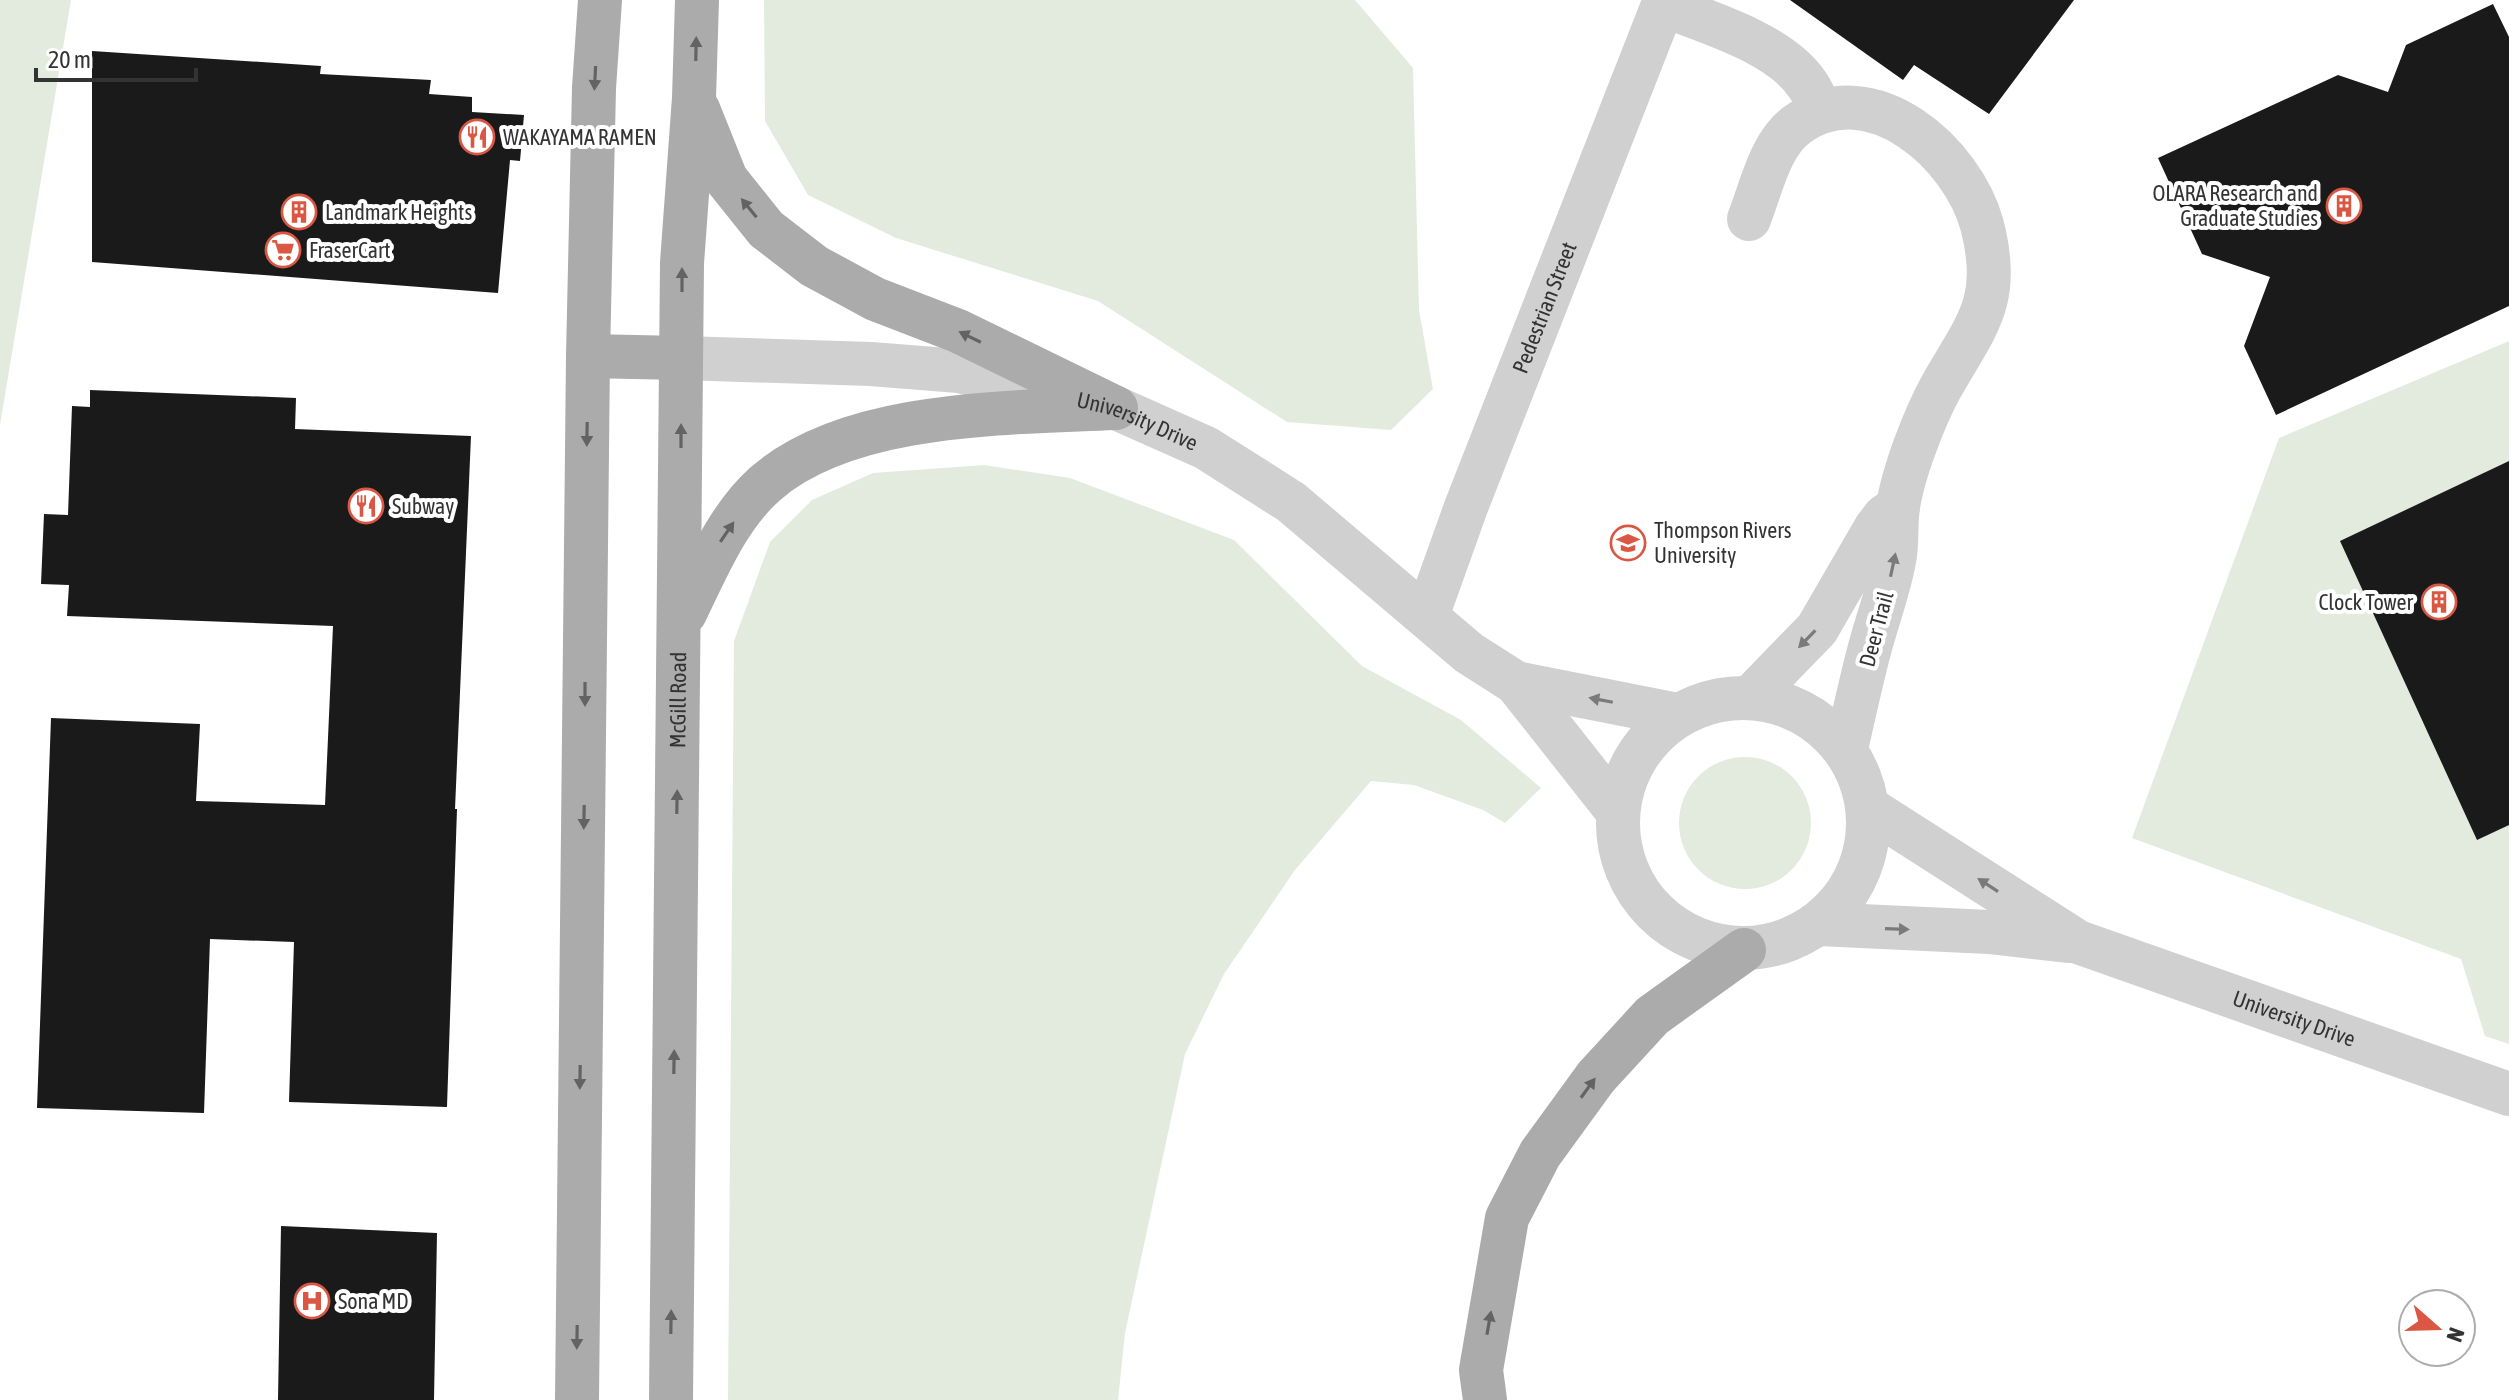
<svg xmlns="http://www.w3.org/2000/svg" width="2509" height="1400" viewBox="0 0 2509 1400" font-family="'Asap Condensed',sans-serif">
  <style>
    .green { fill: #e3ebdf }
    .building { fill: #1a1a1a }
    .lines { fill: none; stroke-linecap: round; stroke-linejoin: round }
    .minor { stroke: #d0d0d0; stroke-width: 44 }
    .major { stroke: #ababab; stroke-width: 44 }
    .oneway { fill: #636363 }
    .oneway2 { fill: #7a7a7a }
    .labels { text-anchor: middle; stroke-width: 8; stroke-linejoin: round; paint-order: stroke }
    .poi-label { font-size: 22px; fill: #333; stroke: #fff; text-anchor: start }
    .street-label { font-size: 22px; fill: #333; stroke: #fff }
  </style>
  <rect width="100%" height="100%" fill="#fff"/>
  <g class="green">
    <path d="M 0,0 L 71,0 L 0,425 Z"/>
    <path d="M 764,0 L 1355,0 L 1413,68 L 1419,310 L 1433,389 L 1391,430 L 1287,422 L 1098,301 L 896,238 L 808,195 L 765,121 Z"/>
    <path d="M 2509,341 L 2509,1044 L 2485,1036 L 2461,959 L 2132,838 L 2279,438 Z"/>
    <path d="M 984,465 L 1070,478 L 1234,540 L 1362,666 L 1461,720 L 1541,788 L 1505,823 L 1483,810 L 1414,785 L 1371,781 L 1295,870 L 1224,974 L 1185,1054 L 1125,1333 L 1118,1400 L 728,1400 L 734,641 L 770,542 L 812,500 L 873,473 Z"/>
    <circle cx="1745" cy="823" r="66"/>
  </g>
  <g class="building">
    <path d="M 1790,0 L 2074,0 L 1989,114 L 1914,65 L 1903,80 Z"/>
    <path d="M 2493,4 L 2509,37 L 2509,306 L 2276,415 L 2244,346 L 2270,277 L 2202,254 L 2158,158 L 2338,75 L 2388,92 L 2406,45 Z"/>
    <path d="M 92,51 L 321,66 L 320,74 L 431,80 L 429,94 L 472,97 L 472,112 L 524,115 L 520,161 L 510,160 L 498,293 L 92,262 Z"/>
    <path d="M 90,390 L 296,398 L 295,429 L 471,436 L 455,809 L 457,809 L 447,1107 L 289,1102 L 294,942 L 210,939 L 204,1113 L 37,1108 L 51,718 L 200,724 L 196,801 L 325,805 L 333,626 L 67,616 L 69,585 L 41,584 L 44,514 L 68,515 L 72,406 L 90,407 Z"/>
    <path d="M 2509,461 L 2509,825 L 2477,840 L 2340,541 Z"/>
    <path d="M 281,1226 L 437,1233 L 434,1400 L 278,1400 Z"/>
  </g>
  <g class="lines">
    <g class="minor">
      <path d="M 1663,5 C 1707,22 1779,43 1807,84 C 1813,92 1817,103 1821,112"/>
      <path d="M 1749,219 C 1761,189 1770,143 1798,124 C 1872,72 1963,154 1982,225 C 2002,302 1976,325 1941,387 C 1924,418 1903,473 1898,507 C 1895,525 1898,543 1894,561 C 1888,593 1876,623 1868,655 C 1860,686 1853,718 1846,749"/>
      <path id="s1" d="M 681,358 L 871,364 L 959,371 L 1116,408 L 1206,448 L 1291,502 L 1469,653 L 1516,683 L 1618,812"/>
      <path id="s2" d="M 1427,616 L 1466,507 L 1665,0"/>
      <path d="M 1516,683 L 1678,715"/>
      <path d="M 1751,697 L 1817,629 L 1875,529 L 1884,517 L 1898,507"/>
      <circle cx="1743" cy="823" r="125"/>
      <path id="s3" d="M 1870,809 L 2078,942 L 2509,1094"/>
      <path d="M 1819,924 L 1989,932 L 2068,941"/>
    </g>
    <g class="major">
      <path d="M 698,109 L 726,179 L 766,229 L 814,266 L 875,299 L 958,331 L 1116,408"/>
      <path d="M 588,356 L 681,358"/>
      <path d="M 685,613 C 707,568 727,518 765,484 C 848,411 1008,413 1113,408"/>
      <path d="M 577,1400 L 588,356 L 594,88 L 600,0"/>
      <path id="s4" d="M 671,1400 L 682,263 L 694,98 L 697,0"/>
      <path d="M 1485,1400 L 1481,1370 L 1507,1218 L 1540,1154 L 1596,1077 L 1652,1016 L 1744,950"/>
    </g>
  </g>
  <defs><path id="oneway-solid" d="M-6-.8H1V-3.2L6.5 0L1 3.2V.8H-6Z" transform="scale(2)"/></defs>
  <g class="oneway">
    <use href="#oneway-solid" transform="translate(696 49) rotate(-89)"/>
    <use href="#oneway-solid" transform="translate(595 78) rotate(93)"/>
    <use href="#oneway-solid" transform="translate(749 208) rotate(-129)"/>
    <use href="#oneway-solid" transform="translate(682 280) rotate(-90)"/>
    <use href="#oneway-solid" transform="translate(970 337) rotate(-154)"/>
    <use href="#oneway-solid" transform="translate(587 434) rotate(91)"/>
    <use href="#oneway-solid" transform="translate(681 436) rotate(-90)"/>
    <use href="#oneway-solid" transform="translate(727 532) rotate(-56)"/>
    <use href="#oneway-solid" transform="translate(585 694) rotate(90)"/>
    <use href="#oneway-solid" transform="translate(677 802) rotate(-89)"/>
    <use href="#oneway-solid" transform="translate(584 817) rotate(91)"/>
    <use href="#oneway-solid" transform="translate(674 1062) rotate(-89)"/>
    <use href="#oneway-solid" transform="translate(580 1077) rotate(91)"/>
    <use href="#oneway-solid" transform="translate(1588 1088) rotate(-54)"/>
    <use href="#oneway-solid" transform="translate(671 1322) rotate(-89)"/>
    <use href="#oneway-solid" transform="translate(1489 1323) rotate(-80)"/>
    <use href="#oneway-solid" transform="translate(577 1337) rotate(91)"/>
  </g>
  <g class="oneway2">
    <use href="#oneway-solid" transform="translate(1893 565) rotate(-78)"/>
    <use href="#oneway-solid" transform="translate(1807 639) rotate(134)"/>
    <use href="#oneway-solid" transform="translate(1601 700) rotate(-169)"/>
    <use href="#oneway-solid" transform="translate(1988 885) rotate(-147)"/>
    <use href="#oneway-solid" transform="translate(1897 929) rotate(2)"/>
  </g>
  <defs>
    <g id="restaurant-ring" transform="scale(1.8)"><circle r="9.5" fill="#fff" stroke="#da5744" stroke-width="1.5"/><path d="M-5-6h1v4h1v-4h1v4h1v-4h1v5L-1.5 .5V6h-2V.5L-5-1ZM5-6V6H3V1.5H1.5Q1.5-4 5-6Z" fill="#da5744"/></g>
    <g id="building-ring" transform="scale(1.8)"><circle r="9.5" fill="#fff" stroke="#da5744" stroke-width="1.5"/><path d="M-4-6H4V6H1V3H-1V6H-4ZM-2.5-4.3h1.7v1.8h-1.7ZM.8-4.3h1.7v1.8H.8ZM-2.5-1h1.7V.8h-1.7ZM.8-1h1.7V.8H.8Z" fill="#da5744"/></g>
    <g id="supermarket-ring" transform="scale(1.8)"><circle r="9.5" fill="#fff" stroke="#da5744" stroke-width="1.5"/><path d="M-6-5.5h2.5l.6 2H6L4.5 2H-2.5L-4.4-4H-6ZM-1.5 3.2a1.3 1.3 0 1 0 .1 0ZM3 3.2a1.3 1.3 0 1 0 .1 0Z" fill="#da5744"/></g>
    <g id="university-ring" transform="scale(1.8)"><circle r="9.5" fill="#fff" stroke="#da5744" stroke-width="1.5"/><path d="M0-5L7-2L0 1L-7-2ZM-4 1L0 2.5L4 1V4Q0 6-4 4Z" fill="#da5744"/></g>
    <g id="hospital-ring" transform="scale(1.8)"><circle r="9.5" fill="#fff" stroke="#da5744" stroke-width="1.5"/><path d="M-5-5h3v3.5h4V-5h3V5h-3V1.5h-4V5h-3Z" fill="#da5744"/></g>
  </defs>
  <g fill-rule="evenodd">
    <use href="#restaurant-ring" x="477" y="137"/>
    <use href="#building-ring" x="2344" y="206"/>
    <use href="#building-ring" x="299" y="212"/>
    <use href="#supermarket-ring" x="283" y="250"/>
    <use href="#restaurant-ring" x="366" y="506"/>
    <use href="#university-ring" x="1628" y="543"/>
    <use href="#building-ring" x="2439" y="602"/>
    <use href="#hospital-ring" x="312" y="1301"/>
  </g>
  <g class="labels">
    <g class="poi-label">
      <text x="503" y="145">WAKAYAMA RAMEN</text>
      <text x="2318" y="201" text-anchor="end">OLARA Research and<tspan x="2318" dy="25">Graduate Studies</tspan></text>
      <text x="325" y="220">Landmark Heights</text>
      <text x="309" y="258">FraserCart</text>
      <text x="392" y="514">Subway</text>
      <text x="1654" y="538">Thompson Rivers<tspan x="1654" dy="25">University</tspan></text>
      <text x="2413" y="610" text-anchor="end">Clock Tower</text>
      <text x="338" y="1309">Sona MD</text>
    </g>
    <g class="street-label">
      <text dy="8" stroke="none"><textPath href="#s2" startOffset="330">Pedestrian Street</textPath></text>
      <text dy="8" stroke="none"><textPath href="#s1" startOffset="464">University Drive</textPath></text>
      <text transform="translate(1876 629) rotate(-75)" y="8">Deer Trail</text>
      <text dy="8" stroke="none"><textPath href="#s4" startOffset="700">McGill Road</textPath></text>
      <text dy="8" stroke="none"><textPath href="#s3" startOffset="476">University Drive</textPath></text>
    </g>
  </g>
  <g transform="translate(2437 1328) rotate(110)"><circle r="38" fill="#ffffff" stroke="#adadad" stroke-width="2"/>
  <path d="M0-6L14 30L0 20L-14 30Z" fill="#da5744"/>
  <text y="-12" font-size="22" font-weight="bold" text-anchor="middle" fill="#333333">N</text>
  </g>
  <path d="M36 68v12h160v-12" fill="none" stroke="#333333" stroke-width="4"/>
  <text x="48" y="68" font-size="24" fill="#333333" stroke="#ffffff" stroke-width="6" paint-order="stroke">20 m</text>
</svg>
